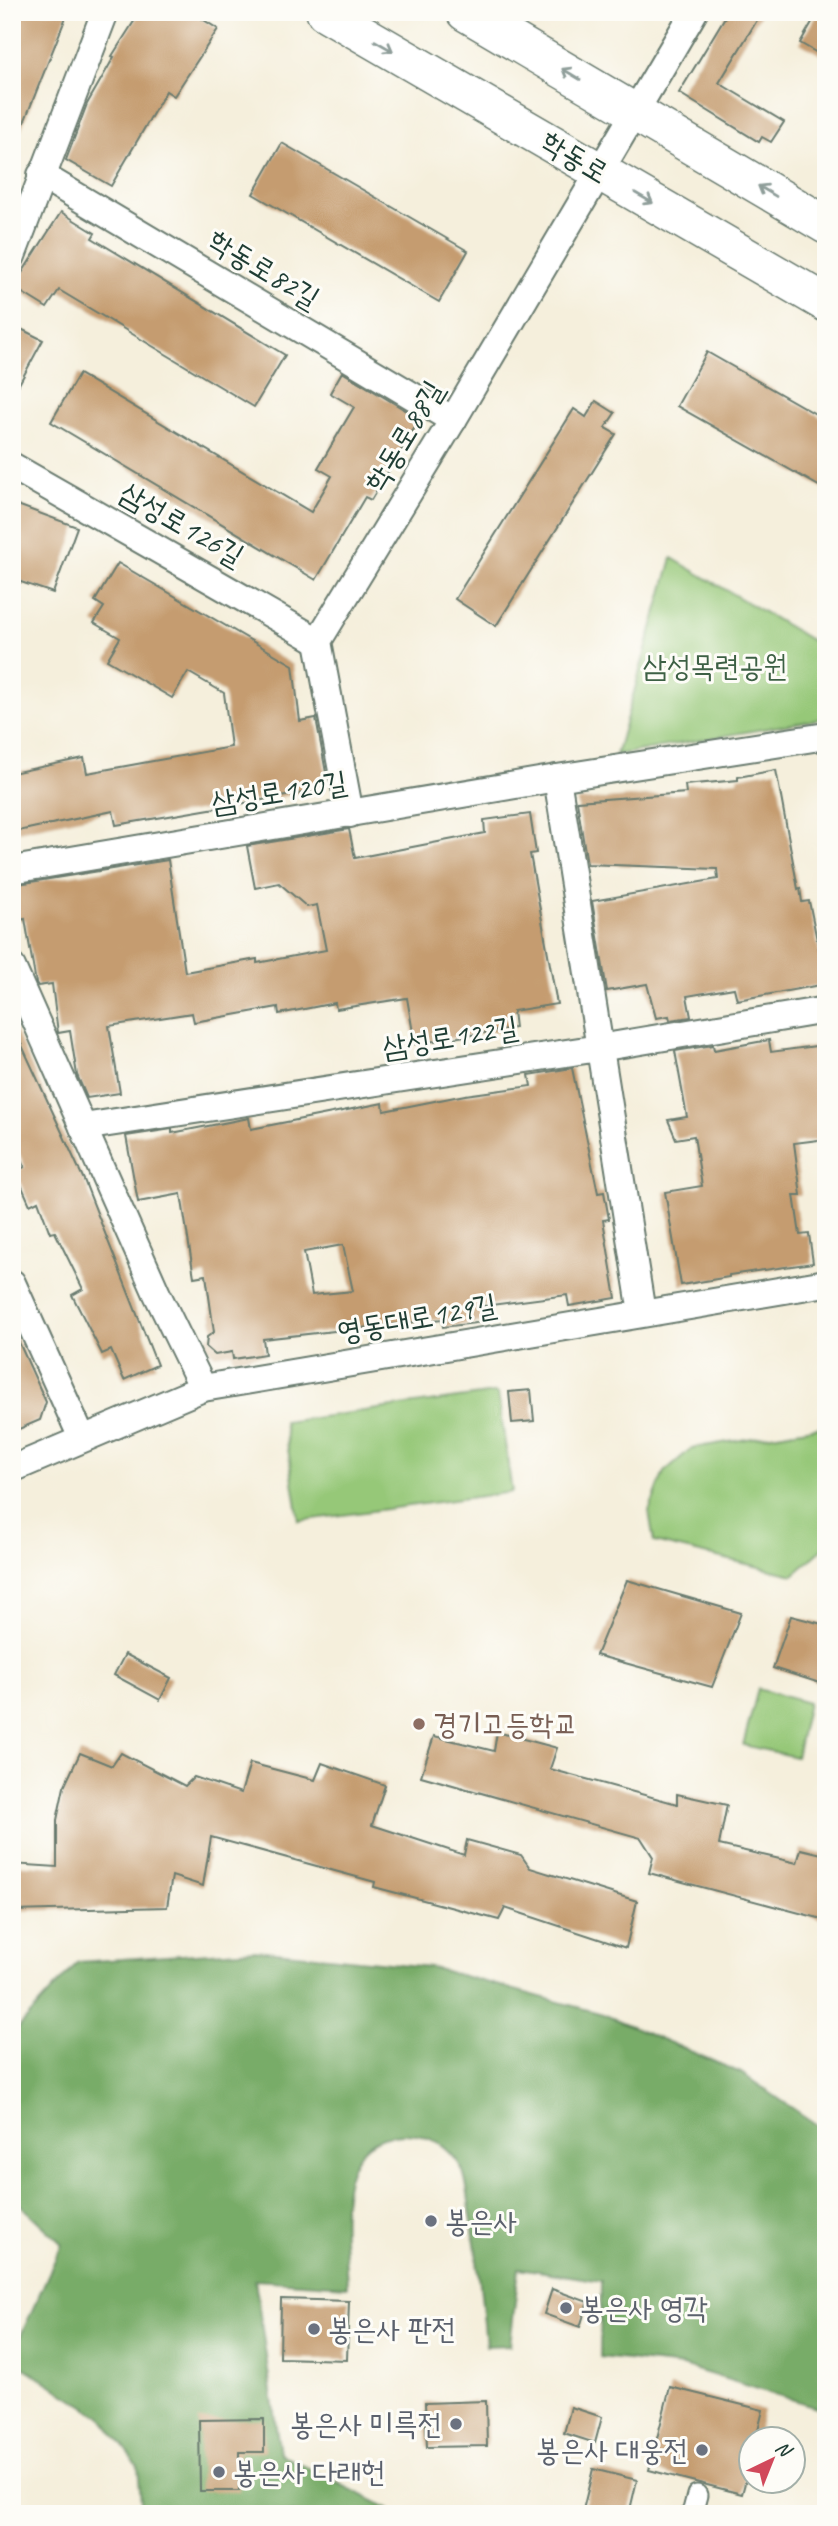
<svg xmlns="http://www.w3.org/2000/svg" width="838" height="2526" viewBox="0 0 838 2526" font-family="Caveat,'Poor Story',sans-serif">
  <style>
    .green { fill: #96c878; stroke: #5a8256; stroke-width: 2 }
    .forest { fill: #78ac68; stroke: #4c744e; stroke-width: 2 }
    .building { fill: #c59c70; fill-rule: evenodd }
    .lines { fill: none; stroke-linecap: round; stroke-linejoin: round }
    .pedestrian-casing { stroke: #6a7b6f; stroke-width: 23 }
    .minor-casing { stroke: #6a7b6f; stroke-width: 30 }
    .secondary-casing { stroke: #6a7b6f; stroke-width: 40 }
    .pedestrian { stroke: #fff; stroke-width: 19 }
    .minor { stroke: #fff; stroke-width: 26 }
    .secondary { stroke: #fff; stroke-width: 37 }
    .oneway { stroke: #8f9e9a }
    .education-dot { fill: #8d6e63; stroke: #fdfcf7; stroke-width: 2.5 }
    .worship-dot { fill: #6b7280; stroke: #fdfcf7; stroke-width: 2.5 }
    .labels { text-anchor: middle; stroke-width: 6; stroke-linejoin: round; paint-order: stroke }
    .street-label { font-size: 30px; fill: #1f3d34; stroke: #fdfcf7 }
    .park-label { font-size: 30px; fill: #3d6045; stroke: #fdfcf7 }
    .education-label { font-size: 30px; fill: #785e54; stroke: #fdfcf7; text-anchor: start }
    .worship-label { font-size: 30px; fill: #5b616d; stroke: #fdfcf7; text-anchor: start }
  </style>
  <rect width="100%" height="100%" fill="#fdfcf7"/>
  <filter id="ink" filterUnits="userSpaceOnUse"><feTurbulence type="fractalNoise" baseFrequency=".0143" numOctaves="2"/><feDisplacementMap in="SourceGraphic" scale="14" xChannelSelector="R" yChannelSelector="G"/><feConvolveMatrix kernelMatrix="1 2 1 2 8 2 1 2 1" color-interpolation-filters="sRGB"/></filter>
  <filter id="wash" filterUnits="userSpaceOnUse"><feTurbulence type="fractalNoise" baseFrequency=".00686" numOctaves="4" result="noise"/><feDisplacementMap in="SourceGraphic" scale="28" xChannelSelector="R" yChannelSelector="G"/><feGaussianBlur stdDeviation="1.57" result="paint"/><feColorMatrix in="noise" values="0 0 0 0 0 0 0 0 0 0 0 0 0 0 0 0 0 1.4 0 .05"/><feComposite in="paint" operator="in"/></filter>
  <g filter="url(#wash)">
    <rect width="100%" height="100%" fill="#f5efdc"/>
    <g class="green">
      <path d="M 672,558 L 826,649 L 826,718 L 616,755 Z"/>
      <path d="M 494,1393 L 498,1394 L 512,1492 L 299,1521 L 284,1422 Z"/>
      <path d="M 826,1426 L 826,1541 L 824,1548 L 793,1575 L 654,1542 L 649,1511 L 664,1472 L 692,1448 Z"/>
      <path d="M 758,1689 L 808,1703 L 796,1757 L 743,1745 Z"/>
    </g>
    <path class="forest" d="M 255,1950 L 430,1967 L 603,2014 L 741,2073 L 826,2131 L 826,2410 L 683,2366 L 600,2357 L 601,2281 L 519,2268 L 510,2345 L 486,2346 C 482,2300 477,2254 470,2209 C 468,2196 467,2178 461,2167 C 448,2146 429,2134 404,2134 C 326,2135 345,2234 347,2286 L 255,2280 L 280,2454 L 390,2509 L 385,2514 L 142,2514 L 138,2466 L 100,2416 L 12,2360 L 12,2355 L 62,2244 L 12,2197 L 12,2035 L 78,1962 Z"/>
    <g id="blocks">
      <g class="building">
        <path d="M 12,12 L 68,12 L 13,150 L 12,150 Z"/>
        <path d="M 140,12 L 191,12 L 218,29 L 174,96 L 166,91 L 111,186 L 66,160 L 87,104 L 114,57 L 112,56 Z"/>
        <path d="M 728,12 L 762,12 L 719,83 L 784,122 L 771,142 L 762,137 L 759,142 L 679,93 Z"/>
        <path d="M 818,12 L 826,12 L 826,58 L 800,43 Z"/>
        <path d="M 282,143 L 468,251 L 439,302 L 253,194 Z"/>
        <path d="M 61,212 L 95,233 L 92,238 L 285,355 L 254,407 L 59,290 L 47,308 L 13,287 Z"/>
        <path d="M 19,328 L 43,340 L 12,397 L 12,340 Z"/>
        <path d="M 707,352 L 826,420 L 826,490 L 677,406 Z"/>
        <path d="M 342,372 L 420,419 L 371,500 L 365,497 L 316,580 L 51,422 L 79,374 L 311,512 L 332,476 L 318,468 L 354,407 L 330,393 Z"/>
        <path d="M 596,401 L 615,413 L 605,428 L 616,434 L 496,626 L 455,599 L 574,409 L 586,417 Z"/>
        <path d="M 12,503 L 77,527 L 53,593 L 12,579 Z"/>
        <path d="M 118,563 L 293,665 L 300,721 L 316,718 L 327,778 L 315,791 L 116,825 L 113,811 L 18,831 L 12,805 L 12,773 L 84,758 L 87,773 L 231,747 L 224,693 L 188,672 L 172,698 L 107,660 L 120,638 L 94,623 L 104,607 L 95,601 Z"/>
        <path d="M 776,770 L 798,889 L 800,888 L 802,902 L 809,901 L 826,984 L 737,1000 L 734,988 L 687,996 L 691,1017 L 670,1020 L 669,1016 L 656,1018 L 647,984 L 607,991 L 592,901 L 718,879 L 717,869 L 587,864 L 577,801 L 686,793 L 685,785 L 738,780 L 738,777 Z"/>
        <path d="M 530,814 L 536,853 L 530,854 L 557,1004 L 513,1011 L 515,1028 L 415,1044 L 407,998 L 336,1009 L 335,1003 L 279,1014 L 278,1007 L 194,1022 L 192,1013 L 109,1026 L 120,1093 L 87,1098 L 77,1075 L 70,1031 L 58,1033 L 52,984 L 38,986 L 36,983 L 25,919 L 12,921 L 12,885 L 168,860 L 185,972 L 257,959 L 257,963 L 326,950 L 317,905 L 307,907 L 279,883 L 255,888 L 247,846 L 349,829 L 355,858 L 485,833 L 484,820 Z"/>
        <path d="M 12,1024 L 84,1180 L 157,1365 L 124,1380 L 111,1350 L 102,1354 L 72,1295 L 83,1289 L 55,1232 L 50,1233 L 38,1201 L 30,1205 L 15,1171 L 25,1167 L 12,1138 Z"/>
        <path d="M 769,1040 L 771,1052 L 824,1045 L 826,1139 L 794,1143 L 801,1195 L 794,1195 L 800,1235 L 809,1234 L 813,1263 L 729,1275 L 729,1277 L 681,1285 L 665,1192 L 702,1186 L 694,1136 L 676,1139 L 668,1120 L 687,1117 L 675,1051 L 713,1045 L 714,1050 Z"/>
        <path d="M 572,1068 L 598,1193 L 604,1192 L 609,1219 L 603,1220 L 616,1298 L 569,1306 L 567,1295 L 483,1306 L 485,1322 L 443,1327 L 442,1319 L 263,1339 L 265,1354 L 233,1359 L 232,1352 L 215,1355 L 206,1347 L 207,1337 L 214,1332 L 206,1275 L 194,1277 L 181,1194 L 138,1202 L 126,1136 L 172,1129 L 172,1133 L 249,1118 L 251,1129 L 383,1103 L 384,1111 L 465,1095 L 531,1086 L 529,1075 ZM 343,1245 L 353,1291 L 312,1295 L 304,1252 Z"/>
        <path d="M 12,1327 L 46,1402 L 40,1420 L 12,1432 Z"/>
        <path d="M 531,1390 L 534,1421 L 512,1423 L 509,1392 Z"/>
        <path d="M 627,1580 L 741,1613 L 712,1687 L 596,1655 Z"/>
        <path d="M 791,1616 L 826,1625 L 826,1685 L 773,1668 Z"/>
        <path d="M 125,1654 L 171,1678 L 160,1700 L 114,1675 Z"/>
        <path d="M 497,1732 L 557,1748 L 550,1769 L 677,1804 L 677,1794 L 727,1805 L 719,1845 L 797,1863 L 801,1849 L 826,1855 L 826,1920 L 649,1873 L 653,1857 L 641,1838 L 421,1776 L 434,1736 L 494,1751 Z"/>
        <path d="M 80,1753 L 112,1766 L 121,1753 L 185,1786 L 194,1777 L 241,1793 L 250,1763 L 315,1780 L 322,1763 L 385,1785 L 372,1825 L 464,1855 L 467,1840 L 521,1855 L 530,1868 L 637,1901 L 626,1948 L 505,1908 L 499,1920 L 374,1887 L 375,1882 L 211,1837 L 203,1886 L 172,1876 L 167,1907 L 12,1911 L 12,1864 L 57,1867 L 57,1820 L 64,1787 Z"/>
        <path d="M 552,2289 L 588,2302 L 580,2327 L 544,2314 Z"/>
        <path d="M 281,2299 L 349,2301 L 347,2360 L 280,2358 Z"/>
        <path d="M 670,2387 L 763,2410 L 756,2439 L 751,2439 L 751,2461 L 742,2494 L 649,2470 Z"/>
        <path d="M 486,2401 L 487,2446 L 427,2447 L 425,2403 Z"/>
        <path d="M 571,2407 L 602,2417 L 595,2443 L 564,2433 Z"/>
        <path d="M 264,2419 L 264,2452 L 239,2452 L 239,2491 L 200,2491 L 199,2420 Z"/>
        <path d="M 593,2469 L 637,2480 L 629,2514 L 582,2514 Z"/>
      </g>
    </g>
  </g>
  <g filter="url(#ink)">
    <use href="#blocks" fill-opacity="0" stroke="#6a7b6f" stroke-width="2"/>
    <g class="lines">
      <g class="pedestrian-casing">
        <path id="pedestrian" d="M 692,2514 L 697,2495"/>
      </g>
      <g class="minor-casing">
        <g id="minor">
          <path d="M 41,175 L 453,420"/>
          <path d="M 12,256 L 105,12"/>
          <path d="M 12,466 L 318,641"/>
          <path d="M 557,778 L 642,1313"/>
          <path d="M 350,814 L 318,641 L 453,420 L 694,12"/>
          <path d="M 12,870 L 557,778 L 826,736"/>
          <path d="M 12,967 L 157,1294 L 203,1388"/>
          <path d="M 83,1127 L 599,1048 L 826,1010"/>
          <path d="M 12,1283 L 82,1438"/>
          <path d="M 12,1469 L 203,1388 L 826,1283"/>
        </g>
      </g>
      <g class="secondary-casing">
        <g id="secondary">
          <path d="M 325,12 L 826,303"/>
          <path d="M 465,12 L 826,225"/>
        </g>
      </g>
      <use href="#pedestrian" class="pedestrian"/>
      <use href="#minor" class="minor"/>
      <use href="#secondary" class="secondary"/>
    </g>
    <defs><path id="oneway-shaft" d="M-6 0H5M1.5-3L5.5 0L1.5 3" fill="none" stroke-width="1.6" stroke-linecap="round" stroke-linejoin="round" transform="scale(1.75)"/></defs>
    <g class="oneway">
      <use href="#oneway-shaft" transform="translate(384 46) rotate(30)"/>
      <use href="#oneway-shaft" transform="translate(571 74) rotate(-149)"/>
      <use href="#oneway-shaft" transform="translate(767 191) rotate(-149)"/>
      <use href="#oneway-shaft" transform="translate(644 198) rotate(30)"/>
    </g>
  </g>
  <circle class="education-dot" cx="419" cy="1724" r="7"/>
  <g class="worship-dot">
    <circle cx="431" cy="2221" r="7"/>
    <circle cx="566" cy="2308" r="7"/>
    <circle cx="314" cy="2329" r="7"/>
    <circle cx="456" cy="2424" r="7"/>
    <circle cx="702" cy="2450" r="7"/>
    <circle cx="219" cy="2472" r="7"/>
  </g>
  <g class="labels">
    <g class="street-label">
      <text transform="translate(575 157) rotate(31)" y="10">학동로</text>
      <text transform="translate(264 269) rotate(31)" y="10">학동로82길</text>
      <text transform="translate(404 436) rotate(-59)" y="10">학동로88길</text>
      <text transform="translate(182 524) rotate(30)" y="10">삼성로126길</text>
      <text transform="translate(279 792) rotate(-9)" y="10">삼성로120길</text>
      <text transform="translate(450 1037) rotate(-9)" y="10">삼성로122길</text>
      <text transform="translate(417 1318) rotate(-10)" y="10">영동대로129길</text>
    </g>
    <g class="park-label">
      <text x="715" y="676">삼성목련공원</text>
    </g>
    <g class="education-label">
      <text x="433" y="1734">경기고등학교</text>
    </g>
    <g class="worship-label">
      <text x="445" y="2231">봉은사</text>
      <text x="580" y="2318">봉은사 영각</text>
      <text x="328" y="2339">봉은사 판전</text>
      <text x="442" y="2434" text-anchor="end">봉은사 미륵전</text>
      <text x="688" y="2460" text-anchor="end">봉은사 대웅전</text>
      <text x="233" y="2482">봉은사 다래헌</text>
    </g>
  </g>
  <rect width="838" height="2526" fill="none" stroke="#fdfcf7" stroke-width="42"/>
  <g transform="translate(772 2460) rotate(43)"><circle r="33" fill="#fdfcf7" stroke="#a4b0a9" stroke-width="2"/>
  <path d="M0-5L12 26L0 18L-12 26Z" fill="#d1495b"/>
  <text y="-10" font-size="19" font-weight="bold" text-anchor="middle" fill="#1f3d34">N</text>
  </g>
</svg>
